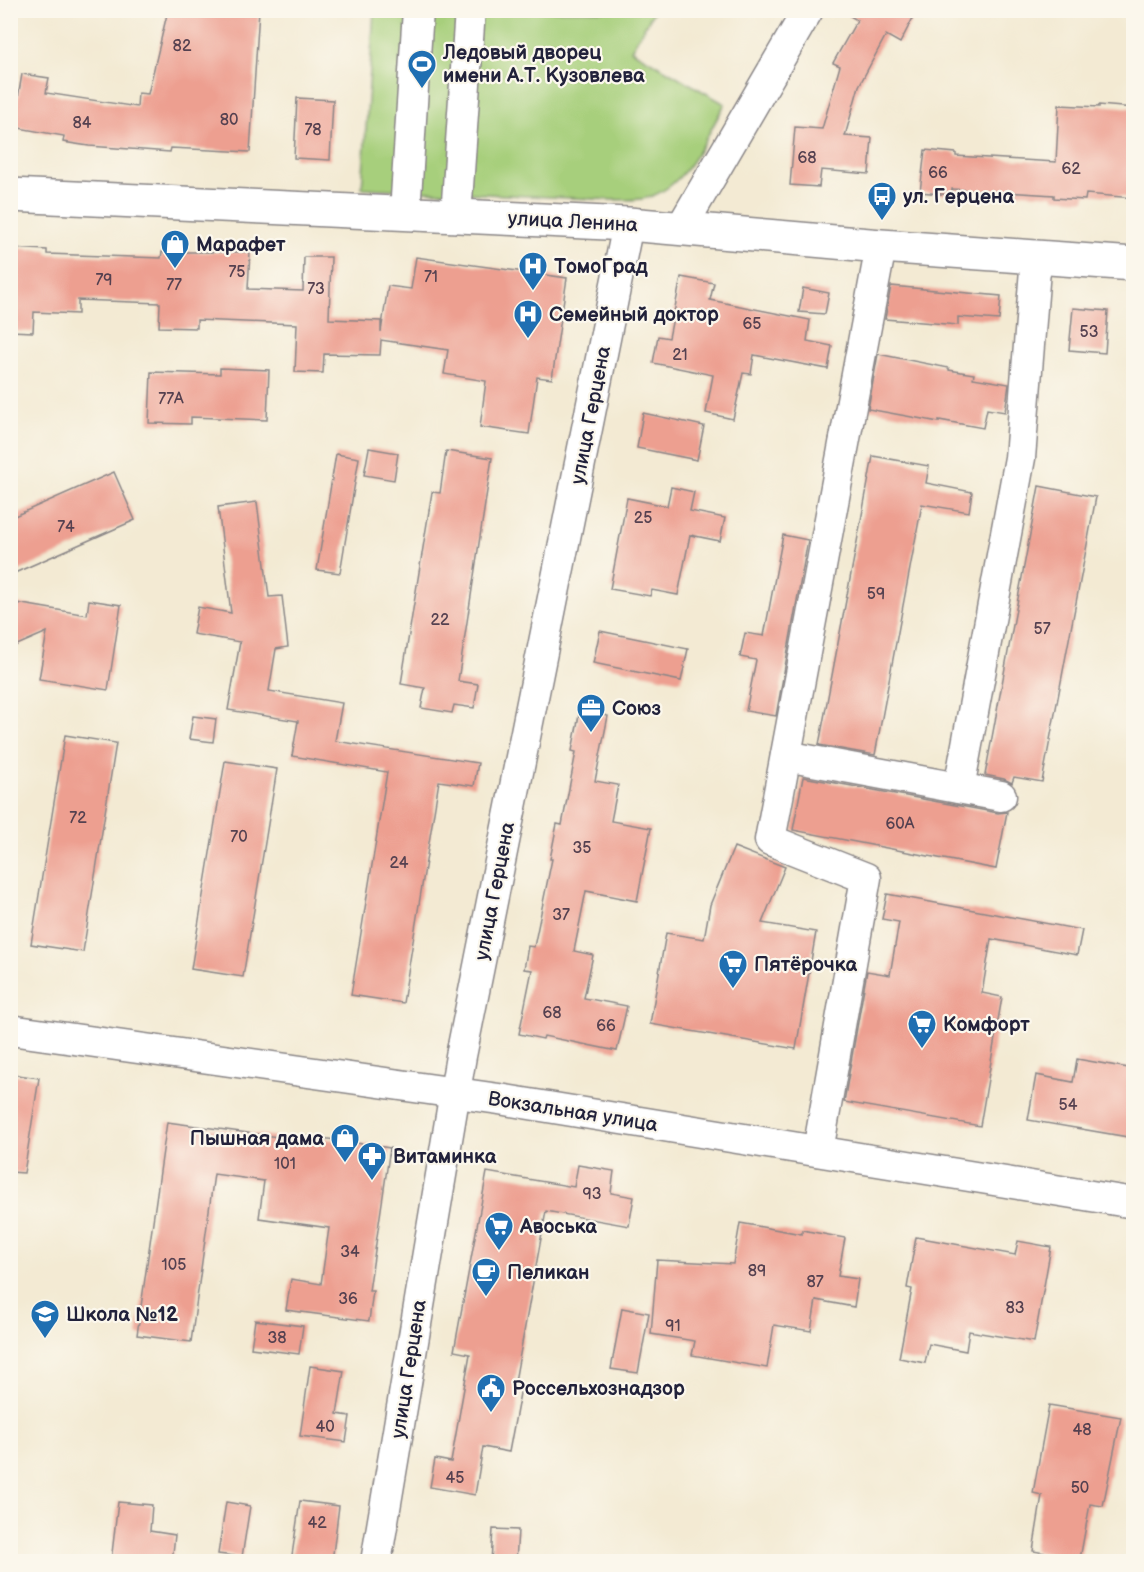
<svg xmlns="http://www.w3.org/2000/svg" width="1144" height="1572" viewBox="0 0 1144 1572" font-family="'Balsamiq Sans',sans-serif">
  <style>
    .green { fill: #a7cf7b; stroke: #64785b; stroke-width: 1.5 }
    .building { fill: #ed9f90 }
    .lines { fill: none; stroke-linecap: round; stroke-linejoin: round }
    .minor-casing { stroke: #8a8687; stroke-width: 33 }
    .major-casing { stroke: #8a8687; stroke-width: 36 }
    .minor { stroke: #fff; stroke-width: 30 }
    .major { stroke: #fff; stroke-width: 33 }
    .labels { text-anchor: middle; stroke-width: 4.5; stroke-linejoin: round; paint-order: stroke }
    .number-label { font-size: 16px; fill: #554150 }
    .poi-label { font-size: 20px; font-weight: bold; fill: #22223b; stroke: #fbf7ec; text-anchor: start }
    .street-label { font-size: 20px; fill: #22223b; stroke: #fbf7ec }
  </style>
  <rect width="100%" height="100%" fill="#fbf7ec"/>
  <filter id="ink" filterUnits="userSpaceOnUse"><feTurbulence type="fractalNoise" baseFrequency=".0167" numOctaves="2"/><feDisplacementMap in="SourceGraphic" scale="12" xChannelSelector="R" yChannelSelector="G"/><feConvolveMatrix kernelMatrix="1 2 1 2 8 2 1 2 1" color-interpolation-filters="sRGB"/></filter>
  <filter id="wash" filterUnits="userSpaceOnUse"><feTurbulence type="fractalNoise" baseFrequency=".008" numOctaves="4" result="noise"/><feDisplacementMap in="SourceGraphic" scale="24" xChannelSelector="R" yChannelSelector="G"/><feGaussianBlur stdDeviation="1.35" result="paint"/><feColorMatrix in="noise" values="0 0 0 0 0 0 0 0 0 0 0 0 0 0 0 0 0 1.4 0 .05"/><feComposite in="paint" operator="in"/></filter>
  <g filter="url(#wash)">
    <rect width="100%" height="100%" fill="#f3ead3"/>
    <path class="green" d="M 374,11 L 654,11 L 631,50 L 725,104 C 705,138 687,187 646,198 C 636,201 623,199 613,200 L 362,188 Z"/>
    <g id="blocks">
      <g class="building">
        <path d="M 168,10 L 259,10 L 250,152 L 171,148 L 170,152 L 89,146 L 63,142 L 64,136 L 13,127 L 22,74 L 49,78 L 46,93 L 137,107 L 138,93 L 148,94 Z"/>
        <path d="M 840,10 L 917,10 L 900,43 L 886,35 L 859,86 L 845,136 L 872,138 L 869,174 L 821,170 L 819,187 L 790,185 L 795,127 L 822,129 L 840,66 L 833,63 L 857,20 Z"/>
        <path d="M 297,98 L 333,100 L 330,160 L 294,158 Z"/>
        <path d="M 1059,105 L 1099,107 L 1099,105 L 1134,108 L 1134,198 L 1086,194 L 1085,200 L 1054,198 L 1054,195 L 952,189 L 951,195 L 920,192 L 925,150 L 956,153 L 956,156 L 1056,162 Z"/>
        <path d="M 10,248 L 47,250 L 47,254 L 161,258 L 162,252 L 250,252 L 248,289 L 303,291 L 304,257 L 331,257 L 329,319 L 381,321 L 381,332 L 388,286 L 411,289 L 416,257 L 567,278 L 552,379 L 537,377 L 529,434 L 480,427 L 486,381 L 444,374 L 448,350 L 381,340 L 380,355 L 324,354 L 323,373 L 295,372 L 297,324 L 197,320 L 197,328 L 159,327 L 160,303 L 78,300 L 78,314 L 34,312 L 33,332 L 10,331 Z"/>
        <path d="M 681,277 L 714,283 L 710,300 L 810,320 L 807,341 L 832,346 L 828,369 L 754,355 L 751,374 L 743,373 L 733,419 L 706,413 L 713,375 L 653,363 L 658,336 L 669,338 Z"/>
        <path d="M 891,286 L 1001,296 L 999,320 L 958,317 L 958,325 L 885,319 Z"/>
        <path d="M 803,288 L 829,293 L 825,314 L 799,312 Z"/>
        <path d="M 1073,308 L 1108,311 L 1105,353 L 1069,350 Z"/>
        <path d="M 878,354 L 949,368 L 949,370 L 974,374 L 973,378 L 1009,384 L 1005,412 L 987,409 L 983,428 L 939,420 L 939,422 L 868,409 Z"/>
        <path d="M 220,368 L 269,370 L 267,420 L 191,417 L 191,424 L 149,423 L 151,372 L 220,374 Z"/>
        <path d="M 643,413 L 704,426 L 697,460 L 637,448 Z"/>
        <path d="M 369,448 L 398,453 L 394,480 L 364,475 Z"/>
        <path d="M 446,451 L 492,458 L 458,681 L 478,684 L 474,708 L 454,705 L 452,713 L 421,708 L 425,688 L 401,684 L 432,492 L 440,493 Z"/>
        <path d="M 336,454 L 359,458 L 340,573 L 317,570 Z"/>
        <path d="M 873,456 L 929,466 L 926,483 L 972,492 L 969,512 L 922,504 L 875,755 L 819,745 Z"/>
        <path d="M 114,472 L 135,520 L 10,575 L 10,518 Z"/>
        <path d="M 1039,486 L 1096,497 L 1042,782 L 1014,777 L 1012,783 L 1004,779 L 985,775 Z"/>
        <path d="M 671,487 L 694,492 L 690,511 L 725,518 L 720,541 L 690,535 L 678,595 L 652,590 L 650,596 L 610,589 L 627,498 L 667,506 Z"/>
        <path d="M 257,502 L 269,597 L 282,596 L 288,647 L 276,649 L 269,691 L 342,703 L 335,741 L 478,763 L 474,786 L 439,781 L 403,1003 L 351,995 L 387,772 L 292,756 L 298,721 L 228,710 L 240,642 L 193,634 L 198,607 L 231,613 L 218,507 Z"/>
        <path d="M 783,535 L 808,540 L 776,716 L 746,711 L 756,660 L 740,657 L 745,633 L 764,636 Z"/>
        <path d="M 89,600 L 121,605 L 108,690 L 39,679 L 47,632 L 10,648 L 10,602 L 87,615 Z"/>
        <path d="M 600,631 L 688,649 L 681,681 L 593,663 Z"/>
        <path d="M 580,710 L 608,716 L 595,781 L 618,785 L 611,821 L 651,828 L 637,901 L 586,891 L 574,951 L 593,955 L 584,998 L 627,1006 L 617,1051 L 544,1036 L 543,1039 L 519,1034 L 532,970 L 524,969 L 528,946 L 534,947 L 552,859 L 550,859 L 557,824 L 562,825 L 576,752 L 572,751 Z"/>
        <path d="M 193,716 L 216,719 L 213,742 L 189,739 Z"/>
        <path d="M 65,735 L 116,743 L 83,952 L 31,944 Z"/>
        <path d="M 225,761 L 277,769 L 243,977 L 191,969 Z"/>
        <path d="M 803,777 L 998,813 L 1007,812 L 996,869 L 793,830 Z"/>
        <path d="M 734,847 L 785,867 L 762,923 L 816,932 L 796,1049 L 650,1024 L 666,933 L 704,939 L 710,905 Z"/>
        <path d="M 887,894 L 1082,930 L 1077,955 L 991,939 L 982,993 L 1002,997 L 980,1126 L 844,1102 L 867,971 L 890,975 L 899,922 L 882,919 Z"/>
        <path d="M 1077,1059 L 1134,1069 L 1134,1138 L 1028,1120 L 1036,1075 L 1073,1082 Z"/>
        <path d="M 10,1074 L 39,1078 L 24,1173 L 10,1172 Z"/>
        <path d="M 167,1122 L 307,1141 L 308,1136 L 390,1148 L 369,1291 L 373,1291 L 369,1321 L 286,1310 L 291,1279 L 321,1284 L 329,1228 L 259,1218 L 264,1181 L 214,1174 L 191,1342 L 137,1335 Z"/>
        <path d="M 578,1165 L 614,1171 L 611,1193 L 634,1197 L 629,1226 L 546,1211 L 514,1387 L 521,1388 L 509,1452 L 483,1447 L 475,1495 L 430,1487 L 435,1459 L 451,1462 L 470,1354 L 454,1351 L 487,1172 L 574,1187 Z"/>
        <path d="M 740,1223 L 802,1234 L 802,1230 L 845,1238 L 838,1276 L 858,1279 L 854,1307 L 816,1300 L 811,1331 L 774,1325 L 767,1368 L 692,1355 L 695,1341 L 651,1334 L 657,1260 L 733,1264 Z"/>
        <path d="M 916,1237 L 1015,1255 L 1018,1241 L 1051,1247 L 1034,1342 L 969,1331 L 966,1351 L 929,1344 L 925,1363 L 899,1358 L 912,1289 L 907,1288 Z"/>
        <path d="M 622,1308 L 649,1313 L 638,1373 L 611,1369 Z"/>
        <path d="M 255,1320 L 303,1326 L 299,1354 L 251,1348 Z"/>
        <path d="M 310,1366 L 344,1371 L 337,1414 L 350,1416 L 346,1442 L 300,1436 Z"/>
        <path d="M 1049,1405 L 1121,1417 L 1103,1506 L 1090,1504 L 1080,1559 L 1033,1551 L 1042,1495 L 1033,1493 Z"/>
        <path d="M 300,1501 L 339,1506 L 332,1562 L 291,1562 Z"/>
        <path d="M 118,1502 L 152,1505 L 150,1531 L 175,1535 L 172,1562 L 111,1562 Z"/>
        <path d="M 226,1502 L 250,1506 L 242,1557 L 218,1554 Z"/>
        <path d="M 493,1529 L 518,1530 L 516,1562 L 491,1562 Z"/>
      </g>
    </g>
  </g>
  <g filter="url(#ink)">
    <use href="#blocks" fill-opacity="0" stroke="#8a8687" stroke-width="1.5"/>
    <g class="lines">
      <g class="minor-casing">
        <g id="minor">
          <path d="M 405,213 L 418,10"/>
          <path d="M 456,216 L 470,10"/>
          <path d="M 681,228 L 808,10"/>
          <path d="M 786,756 L 1001,796"/>
          <path d="M 959,788 L 1020,458 L 1036,257"/>
          <path d="M 10,1030 L 499,1099 L 1134,1203"/>
          <path d="M 818,1151 L 866,878 L 770,840 L 881,246"/>
          <path d="M 376,1562 L 461,1056 L 628,224"/>
        </g>
      </g>
      <g class="major-casing">
        <path id="major" d="M 10,195 L 628,224 L 881,246 L 1134,264"/>
      </g>
      <use href="#minor" class="minor"/>
      <use href="#major" class="major"/>
    </g>
  </g>
  <defs>
    <g id="stadium-pin" transform="scale(1.5)"><path d="M0 17L-7.5 6A9.5 9.5 0 1 1 7.5 6Z" fill="#1f6fb2" stroke="#fbf7ec"/><path d="M0-5a6.5 5 0 1 0 0 10a6.5 5 0 1 0 0-10ZM-3.5-1.8h7v3.6h-7Z" fill="#fff"/></g>
    <g id="bus-pin" transform="scale(1.5)"><path d="M0 17L-7.5 6A9.5 9.5 0 1 1 7.5 6Z" fill="#1f6fb2" stroke="#fbf7ec"/><path d="M-5-6H5V4H4V6H2V4H-2V6H-4V4H-5ZM-3.5-4V0h7V-4ZM-3.5 1.2v1.5H-2V1.2ZM2 1.2v1.5H3.5V1.2Z" fill="#fff"/></g>
    <g id="shop-pin" transform="scale(1.5)"><path d="M0 17L-7.5 6A9.5 9.5 0 1 1 7.5 6Z" fill="#1f6fb2" stroke="#fbf7ec"/><path d="M-5-2.5h2.3a2.7 3.5 0 0 1 5.4 0H5L5.5 6h-11ZM-1.5-2.5h3a1.5 2.3 0 0 0-3 0Z" fill="#fff"/></g>
    <g id="hospital-pin" transform="scale(1.5)"><path d="M0 17L-7.5 6A9.5 9.5 0 1 1 7.5 6Z" fill="#1f6fb2" stroke="#fbf7ec"/><path d="M-5-5h3v3.5h4V-5h3V5h-3V1.5h-4V5h-3Z" fill="#fff"/></g>
    <g id="office-pin" transform="scale(1.5)"><path d="M0 17L-7.5 6A9.5 9.5 0 1 1 7.5 6Z" fill="#1f6fb2" stroke="#fbf7ec"/><path d="M-6-3h4V-5.5h4V-3h4V5H-6ZM-1-4.5V-3h2v-1.5ZM-6 0V1H6V0Z" fill="#fff"/></g>
    <g id="supermarket-pin" transform="scale(1.5)"><path d="M0 17L-7.5 6A9.5 9.5 0 1 1 7.5 6Z" fill="#1f6fb2" stroke="#fbf7ec"/><path d="M-6-5.5h2.5l.6 2H6L4.5 2H-2.5L-4.4-4H-6ZM-1.5 3.2a1.3 1.3 0 1 0 .1 0ZM3 3.2a1.3 1.3 0 1 0 .1 0Z" fill="#fff"/></g>
    <g id="pharmacy-pin" transform="scale(1.5)"><path d="M0 17L-7.5 6A9.5 9.5 0 1 1 7.5 6Z" fill="#1f6fb2" stroke="#fbf7ec"/><path d="M-2-6h4v4h4v4h-4v4h-4v-4h-4v-4h4Z" fill="#fff"/></g>
    <g id="cafe-pin" transform="scale(1.5)"><path d="M0 17L-7.5 6A9.5 9.5 0 1 1 7.5 6Z" fill="#1f6fb2" stroke="#fbf7ec"/><path d="M-5.5-4.5H6V0H3Q3 3.5 0 3.5H-2.5Q-5.5 3.5-5.5 0ZM3-3.2v2h1.7v-2ZM-6 4.5H4V6H-6Z" fill="#fff"/></g>
    <g id="school-pin" transform="scale(1.5)"><path d="M0 17L-7.5 6A9.5 9.5 0 1 1 7.5 6Z" fill="#1f6fb2" stroke="#fbf7ec"/><path d="M0-5L7-2L0 1L-7-2ZM-4 1L0 2.5L4 1V4Q0 6-4 4Z" fill="#fff"/></g>
    <g id="civic-pin" transform="scale(1.5)"><path d="M0 17L-7.5 6A9.5 9.5 0 1 1 7.5 6Z" fill="#1f6fb2" stroke="#fbf7ec"/><path d="M-.6-6.5H3V-4.5H.6V-3L4-1V1h2V6H-6V1h2V-1L-.6-3ZM-1.2 2.5V6h2.4V2.5Z" fill="#fff"/></g>
  </defs>
  <g fill-rule="evenodd">
    <use href="#stadium-pin" x="422" y="64"/>
    <use href="#bus-pin" x="882" y="196"/>
    <use href="#shop-pin" x="175" y="244"/>
    <use href="#hospital-pin" x="533" y="266"/>
    <use href="#hospital-pin" x="528" y="314"/>
    <use href="#office-pin" x="591" y="708"/>
    <use href="#supermarket-pin" x="733" y="964"/>
    <use href="#supermarket-pin" x="922" y="1024"/>
    <use href="#shop-pin" x="345" y="1138"/>
    <use href="#pharmacy-pin" x="372" y="1156"/>
    <use href="#supermarket-pin" x="499" y="1226"/>
    <use href="#cafe-pin" x="486" y="1272"/>
    <use href="#school-pin" x="45" y="1314"/>
    <use href="#civic-pin" x="491" y="1388"/>
  </g>
  <g class="labels">
    <g class="number-label">
      <text x="182" y="51">82</text>
      <text x="229" y="125">80</text>
      <text x="82" y="128">84</text>
      <text x="313" y="135">78</text>
      <text x="807" y="163">68</text>
      <text x="1071" y="174">62</text>
      <text x="938" y="178">66</text>
      <text x="237" y="277">75</text>
      <text x="431" y="282">71</text>
      <text x="104" y="285">79</text>
      <text x="174" y="290">77</text>
      <text x="316" y="294">73</text>
      <text x="752" y="329">65</text>
      <text x="1089" y="337">53</text>
      <text x="680" y="360">21</text>
      <text x="171" y="404">77А</text>
      <text x="643" y="523">25</text>
      <text x="66" y="532">74</text>
      <text x="876" y="599">59</text>
      <text x="440" y="625">22</text>
      <text x="1042" y="634">57</text>
      <text x="78" y="823">72</text>
      <text x="900" y="829">60А</text>
      <text x="239" y="842">70</text>
      <text x="582" y="853">35</text>
      <text x="399" y="868">24</text>
      <text x="561" y="920">37</text>
      <text x="552" y="1018">68</text>
      <text x="606" y="1031">66</text>
      <text x="1068" y="1110">54</text>
      <text x="285" y="1169">101</text>
      <text x="592" y="1199">93</text>
      <text x="350" y="1257">34</text>
      <text x="174" y="1270">105</text>
      <text x="757" y="1276">89</text>
      <text x="815" y="1287">87</text>
      <text x="348" y="1304">36</text>
      <text x="1015" y="1313">83</text>
      <text x="673" y="1331">91</text>
      <text x="277" y="1343">38</text>
      <text x="325" y="1432">40</text>
      <text x="1082" y="1435">48</text>
      <text x="455" y="1483">45</text>
      <text x="1080" y="1493">50</text>
      <text x="317" y="1528">42</text>
    </g>
    <g class="poi-label">
      <text x="443" y="59">Ледовый дворец<tspan x="443" dy="23">имени А.Т. Кузовлева</tspan></text>
      <text x="903" y="203">ул. Герцена</text>
      <text x="196" y="251">Марафет</text>
      <text x="554" y="273">ТомоГрад</text>
      <text x="549" y="321">Семейный доктор</text>
      <text x="612" y="715">Союз</text>
      <text x="754" y="971">Пятёрочка</text>
      <text x="943" y="1031">Комфорт</text>
      <text x="324" y="1145" text-anchor="end">Пышная дама</text>
      <text x="393" y="1163">Витаминка</text>
      <text x="520" y="1233">Авоська</text>
      <text x="507" y="1279">Пеликан</text>
      <text x="66" y="1321">Школа №12</text>
      <text x="512" y="1395">Россельхознадзор</text>
    </g>
    <g class="street-label">
      <text transform="translate(573 221) rotate(3)" y="7">улица Ленина</text>
      <text transform="translate(590 415) rotate(-79)" y="7">улица Герцена</text>
      <text transform="translate(494 891) rotate(-79)" y="7">улица Герцена</text>
      <text transform="translate(573 1111) rotate(9)" y="7">Вокзальная улица</text>
      <text transform="translate(408 1369) rotate(-81)" y="7">улица Герцена</text>
    </g>
  </g>
  <rect width="1144" height="1572" fill="none" stroke="#fbf7ec" stroke-width="36"/>
</svg>
